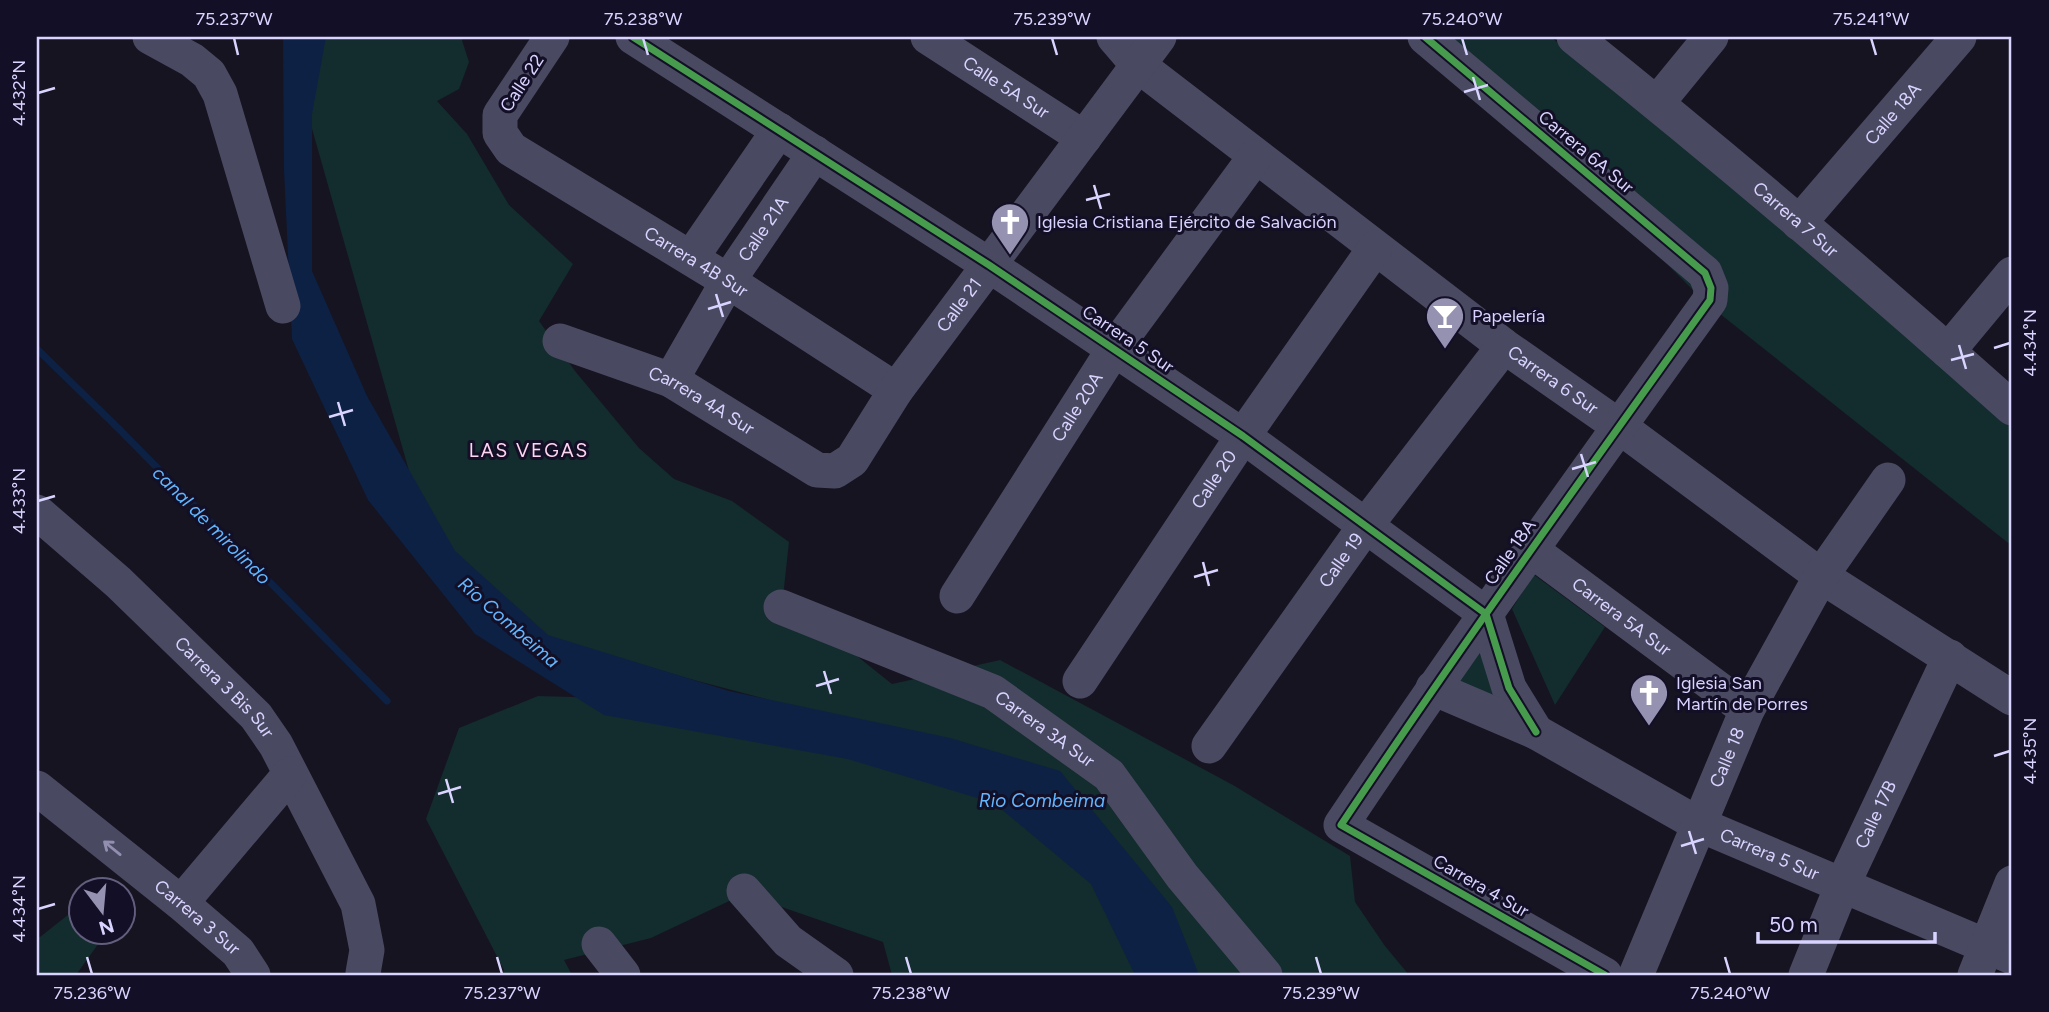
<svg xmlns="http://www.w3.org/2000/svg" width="2049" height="1012" viewBox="0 0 2049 1012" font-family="Figtree,sans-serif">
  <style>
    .green { fill: #132c2d }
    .water { fill: #0d2144 }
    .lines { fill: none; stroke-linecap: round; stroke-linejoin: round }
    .stream { stroke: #0d2144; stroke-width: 7 }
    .minor { stroke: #4a4962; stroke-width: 35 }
    .cycleway-casing { stroke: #130f26; stroke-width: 11 }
    .cycleway { stroke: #469c4c; stroke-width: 7 }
    .oneway { stroke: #928eb0 }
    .ticks { fill: none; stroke: #d9d4ff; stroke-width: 2.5 }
    .labels { text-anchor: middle; stroke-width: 6; stroke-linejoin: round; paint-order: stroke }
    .street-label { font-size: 18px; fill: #d9d4ff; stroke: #130f26 }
    .poi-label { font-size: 18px; fill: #d9d4ff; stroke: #130f26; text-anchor: start }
    .neighbourhood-label { font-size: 19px; letter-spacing: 2px; fill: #ffd6f0; stroke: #130f26 }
    .water-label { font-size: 19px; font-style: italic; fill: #62b6ff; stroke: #130f26 }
    .neatline { fill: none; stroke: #d9d4ff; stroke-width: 2.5 }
    .ticks-label { font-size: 18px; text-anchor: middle; fill: #d9d4ff }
  </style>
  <rect width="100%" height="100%" fill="#161421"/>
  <g class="green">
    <path d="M 286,37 L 461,37 L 469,62 L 459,89 L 437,101 L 467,134 L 509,205 L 573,264 L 539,321 L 575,371 L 639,448 L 674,479 L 732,501 L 789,542 L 783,597 L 892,684 L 1000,660 L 1233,785 L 1350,856 L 1355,902 L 1385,946 L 1409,975 L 892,975 L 883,942 L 744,894 L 651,938 L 564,960 L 572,975 L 502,975 L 504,970 L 426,819 L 459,728 L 538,696 L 781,703 L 690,679 L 535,633 L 428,538 Z"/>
    <path d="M 1440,37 L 1551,37 L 2012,420 L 2012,546 L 1705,302 Z"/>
    <path d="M 1533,574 L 1605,627 L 1555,705 L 1512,609 Z"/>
    <path d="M 1482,637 L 1524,722 L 1451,690 Z"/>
    <path d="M 78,907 L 80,908 L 80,932 L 106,933 L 76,975 L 37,975 L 37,936 L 40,937 Z"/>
  </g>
  <path class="water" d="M 283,37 L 326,37 L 312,114 L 312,271 L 367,396 L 455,551 L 548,635 L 729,691 L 950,738 L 1060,771 L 1172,907 L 1199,975 L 1135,975 L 1091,884 L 994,803 L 848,759 L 604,715 L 475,634 L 368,500 L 292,339 L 284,170 Z"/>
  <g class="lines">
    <path class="stream" d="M 37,349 L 119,429 L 387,701"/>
    <g class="minor">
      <path d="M 150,37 L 192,60 L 209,74 L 220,94 L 283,306"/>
      <path id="s1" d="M 552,37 L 500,115 L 500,133 L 511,149 L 728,281 L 896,390"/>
      <path d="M 633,37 L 989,265 L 1243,436 L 1486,614 L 1509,688 L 1536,732"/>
      <path id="s2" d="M 928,37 L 1084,138"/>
      <path id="s3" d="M 1114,37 L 1138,65 L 1504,346 L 1620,427 L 1821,576 L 2012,698"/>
      <path d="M 1425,37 L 1705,273 L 1711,288 L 1710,300 C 1585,474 1460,647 1341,825 L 1605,975"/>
      <path id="s4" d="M 1574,37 C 1723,156 1870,281 2012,408"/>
      <path d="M 1657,103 L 1711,37"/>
      <path id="s5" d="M 1799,223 L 1959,37"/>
      <path d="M 691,258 L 779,130"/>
      <path id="s6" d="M 560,341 L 671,380 L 817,470 L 835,471 L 852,460 L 896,390 L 1159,37"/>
      <path d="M 1948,351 L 2012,274"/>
      <path id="s7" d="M 671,380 L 728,281 L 815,153"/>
      <path id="s8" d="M 37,512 L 118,582 L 256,716 L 276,745 L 358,904 L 367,950 L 363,973"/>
      <path id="s9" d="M 1530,549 L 1747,710"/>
      <path id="s10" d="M 957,596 L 1114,349 L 1255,157"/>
      <path id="s11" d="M 781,607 L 993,692 L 1109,775 L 1182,876 L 1265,975"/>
      <path id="s12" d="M 1080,681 L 1243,436 L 1375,248"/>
      <path id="s13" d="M 1433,688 L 1536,732 L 1698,824 L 2012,957"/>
      <path id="s14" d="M 1209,746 L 1366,525 L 1504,346"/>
      <path id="s15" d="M 37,788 L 181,903 L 238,952 L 253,975"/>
      <path d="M 744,891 L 788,941 L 836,975"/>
      <path d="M 181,903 L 290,774"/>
      <path d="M 599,944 L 623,975"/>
      <path id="s16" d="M 1636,975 L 1747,710 L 1821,576 L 1888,480"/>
      <path id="s17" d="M 1806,975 L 1842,886 L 1950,657"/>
      <path d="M 1975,975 L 2012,883"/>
    </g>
    <g class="cycleway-casing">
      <g id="cycleway">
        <path d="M 633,37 L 989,265 L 1243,436 L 1486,614 L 1509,688 L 1536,732"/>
        <path d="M 1425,37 L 1705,273 L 1711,288 L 1710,300 C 1585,474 1460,647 1341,825 L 1605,975"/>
      </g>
    </g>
    <use href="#cycleway" class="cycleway"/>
  </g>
  <defs><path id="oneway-shaft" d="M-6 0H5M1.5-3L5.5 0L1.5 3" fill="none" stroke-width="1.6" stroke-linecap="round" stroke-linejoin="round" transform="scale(1.75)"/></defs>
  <use class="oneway" href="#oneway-shaft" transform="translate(112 848) rotate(-141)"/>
  <path class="ticks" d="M 234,38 L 238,55M 643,38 L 648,55M 1052,38 L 1057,55M 1462,38 L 1467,55M 1871,38 L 1876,55M 1473,77 L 1480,100M 1464,92 L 1488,85M 38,93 L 55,88M 1094,185 L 1101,209M 1086,200 L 1110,194M 716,294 L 723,317M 708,309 L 731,302M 1959,345 L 1966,369M 1994,348 L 2010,343M 1951,360 L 1974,354M 338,402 L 345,426M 329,417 L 353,410M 1581,454 L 1588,477M 1572,469 L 1596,462M 38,501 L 55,496M 1203,562 L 1209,586M 1194,577 L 1218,570M 824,671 L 831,694M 816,686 L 839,679M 1994,756 L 2010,751M 446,779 L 453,803M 438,794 L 461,787M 1689,831 L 1696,854M 1681,846 L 1704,839M 38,909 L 55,904M 87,957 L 92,974M 497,957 L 502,974M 906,957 L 911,974M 1316,957 L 1321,974M 1725,957 L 1730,974"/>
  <defs>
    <g id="church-pin" transform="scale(2.0125)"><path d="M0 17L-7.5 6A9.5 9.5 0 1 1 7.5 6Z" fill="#9591b1" stroke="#130f26"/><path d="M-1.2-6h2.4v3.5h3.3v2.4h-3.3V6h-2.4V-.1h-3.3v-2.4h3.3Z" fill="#fff"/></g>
    <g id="bar-pin" transform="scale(2.0125)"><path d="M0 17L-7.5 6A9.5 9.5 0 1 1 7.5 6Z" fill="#9591b1" stroke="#130f26"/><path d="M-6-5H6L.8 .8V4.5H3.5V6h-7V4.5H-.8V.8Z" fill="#fff"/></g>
  </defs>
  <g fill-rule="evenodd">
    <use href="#church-pin" x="1010" y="222"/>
    <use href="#bar-pin" x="1445" y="316"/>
    <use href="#church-pin" x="1649" y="693"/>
  </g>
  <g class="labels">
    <g class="street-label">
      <text transform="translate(522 83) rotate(-57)" y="6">Calle 22</text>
      <text dy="6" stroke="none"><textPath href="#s2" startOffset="93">Calle 5A Sur</textPath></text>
      <text dy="6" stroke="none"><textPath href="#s5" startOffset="144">Calle 18A</textPath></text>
      <text transform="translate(1586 152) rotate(40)" y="6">Carrera 6A Sur</text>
      <text dy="6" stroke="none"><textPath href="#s4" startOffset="287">Carrera 7 Sur</textPath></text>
      <text dy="6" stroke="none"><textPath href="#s7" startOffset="177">Calle 21A</textPath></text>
      <text dy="6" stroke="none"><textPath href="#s1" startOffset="348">Carrera 4B Sur</textPath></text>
      <text dy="6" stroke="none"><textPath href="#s6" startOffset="516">Calle 21</textPath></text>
      <text transform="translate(1128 339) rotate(34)" y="6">Carrera 5 Sur</text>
      <text dy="6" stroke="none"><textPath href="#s3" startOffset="558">Carrera 6 Sur</textPath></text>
      <text dy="6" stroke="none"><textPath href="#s6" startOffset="154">Carrera 4A Sur</textPath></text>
      <text dy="6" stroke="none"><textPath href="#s10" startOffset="224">Calle 20A</textPath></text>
      <text dy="6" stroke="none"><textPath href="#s12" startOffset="242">Calle 20</textPath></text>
      <text transform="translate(1510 552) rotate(-55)" y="6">Calle 18A</text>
      <text dy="6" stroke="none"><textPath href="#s14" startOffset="228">Calle 19</textPath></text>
      <text dy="6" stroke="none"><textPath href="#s9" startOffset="114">Carrera 5A Sur</textPath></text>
      <text dy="6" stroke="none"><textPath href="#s8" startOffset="257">Carrera 3 Bis Sur</textPath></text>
      <text dy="6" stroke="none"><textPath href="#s11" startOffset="292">Carrera 3A Sur</textPath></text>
      <text dy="6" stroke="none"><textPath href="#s16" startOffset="236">Calle 18</textPath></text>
      <text dy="6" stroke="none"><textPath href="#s17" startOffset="175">Calle 17B</textPath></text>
      <text dy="6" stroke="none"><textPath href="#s13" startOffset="376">Carrera 5 Sur</textPath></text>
      <text transform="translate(1481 886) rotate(30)" y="6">Carrera 4 Sur</text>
      <text dy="6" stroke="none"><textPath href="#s15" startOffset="206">Carrera 3 Sur</textPath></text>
    </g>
    <g class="poi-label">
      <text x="1037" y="228">Iglesia Cristiana Ejército de Salvación</text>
      <text x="1472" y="322">Papelería</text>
      <text x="1676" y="689">Iglesia San<tspan x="1676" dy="21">Martín de Porres</tspan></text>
    </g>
    <g class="neighbourhood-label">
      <text x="529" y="457">LAS VEGAS</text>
    </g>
    <g class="water-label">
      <text transform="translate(212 525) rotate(45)" y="7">canal de mirolindo</text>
      <text transform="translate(509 622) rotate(41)" y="7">Río Combeima</text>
      <text x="1042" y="807">Rio Combeima</text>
    </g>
  </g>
  <rect width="2049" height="1012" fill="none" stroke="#130f26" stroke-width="77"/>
  <g transform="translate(102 911) rotate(164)"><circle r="33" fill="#130f26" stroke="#625e7d" stroke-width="2"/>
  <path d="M0-5L12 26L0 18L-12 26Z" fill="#9591b1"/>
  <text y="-10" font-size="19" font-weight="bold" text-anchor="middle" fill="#d9d4ff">N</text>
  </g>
  <path d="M1758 932v10h177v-10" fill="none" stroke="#d9d4ff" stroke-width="3.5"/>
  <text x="1769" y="932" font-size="21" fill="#d9d4ff" stroke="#130f26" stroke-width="5" paint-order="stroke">50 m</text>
  <rect x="38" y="38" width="1972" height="936" class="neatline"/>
  <g class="ticks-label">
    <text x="234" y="25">75.237°W</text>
    <text x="643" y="25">75.238°W</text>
    <text x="1052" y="25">75.239°W</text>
    <text x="1462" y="25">75.240°W</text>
    <text x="1871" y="25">75.241°W</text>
    <text transform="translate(19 93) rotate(-90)" y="6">4.432°N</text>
    <text transform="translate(2030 343) rotate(-90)" y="6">4.434°N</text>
    <text transform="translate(19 501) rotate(-90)" y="6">4.433°N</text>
    <text transform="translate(2030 751) rotate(-90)" y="6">4.435°N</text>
    <text transform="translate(19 909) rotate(-90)" y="6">4.434°N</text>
    <text x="92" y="999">75.236°W</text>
    <text x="502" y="999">75.237°W</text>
    <text x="911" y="999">75.238°W</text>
    <text x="1321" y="999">75.239°W</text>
    <text x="1730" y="999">75.240°W</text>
  </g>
</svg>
